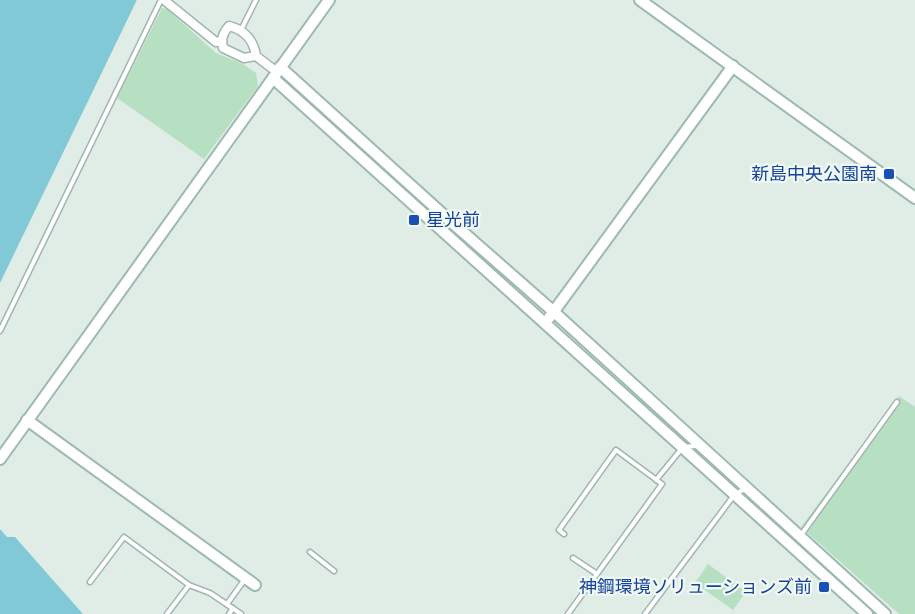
<svg xmlns="http://www.w3.org/2000/svg" width="915" height="614" viewBox="0 0 915 614" font-family="'Fira Sans','Noto Sans JP',sans-serif">
  <style>
    .green { fill: #b7e0c2 }
    .water { fill: #82c9d7 }
    .pier { fill: #e0ede7 }
    .lines { fill: none; stroke-linecap: round; stroke-linejoin: round }
    .lane-casing { stroke: #a2b5af; stroke-width: 7 }
    .street-casing { stroke: #a2b5af; stroke-width: 11 }
    .secondary-casing { stroke: #9db9b0; stroke-width: 14 }
    .lane { stroke: #fff; stroke-width: 4 }
    .street { stroke: #fff; stroke-width: 8 }
    .secondary { stroke: #fff; stroke-width: 10 }
    .transit-dot { fill: #1a4fb4; stroke: #f1f9f5; stroke-width: 2 }
    .labels { text-anchor: middle; stroke-width: 4.5; stroke-linejoin: round; paint-order: stroke }
    .transit-label { font-size: 18px; fill: #164399; stroke: #f1f9f5; text-anchor: end }
  </style>
  <rect width="100%" height="100%" fill="#e0ede7"/>
  <g class="green">
    <path d="M 162,8 L 167,9 L 216,53 L 243,64 L 256,73 L 258,86 L 204,159 L 117,98 Z"/>
    <path d="M 899,396 L 915,407 L 915,614 L 899,614 L 801,527 Z"/>
    <path d="M 708,564 L 746,592 L 733,610 L 695,583 Z"/>
  </g>
  <g class="water">
    <path d="M 0,0 L 137,0 L 0,283 Z"/>
    <path d="M 0,529 L 7,537 L 15,537 L 83,614 L 0,614 Z"/>
  </g>
  <path class="pier" d="M 137,0 L 140,0 L 38,213 L 3,284 L 0,286 Z"/>
  <g class="lines">
    <g class="lane-casing">
      <g id="lane">
        <path d="M 241,30 L 256,0"/>
        <path d="M 0,331 L 161,0"/>
        <path d="M 656,480 L 683,447 L 696,446"/>
        <path d="M 564,534 L 559,530 L 616,450 L 662,484 L 568,614"/>
        <path d="M 801,535 L 897,402"/>
        <path d="M 310,552 L 334,571"/>
        <path d="M 573,558 L 597,574"/>
        <path d="M 90,582 L 124,537 L 189,585"/>
        <path d="M 227,604 L 245,579"/>
        <path d="M 167,614 L 189,585 L 210,593 L 241,614"/>
        <path d="M 229,614 L 233,608"/>
        <path d="M 645,614 L 735,494 L 745,489"/>
      </g>
    </g>
    <g class="street-casing">
      <g id="street">
        <path d="M 164,0 L 216,42 L 221,41"/>
        <path d="M 256,56 L 244,58 L 223,48 C 221,38 223,33 229,26 C 245,30 254,41 256,56 L 277,72"/>
      </g>
    </g>
    <g class="secondary-casing">
      <g id="secondary">
        <path d="M 640,0 L 915,198"/>
        <path d="M 280,67 L 448,219 L 554,312 L 885,614"/>
        <path d="M 273,78 L 867,614"/>
        <path d="M 549,318 L 733,66"/>
        <path d="M 27,420 L 255,585"/>
        <path d="M 0,459 L 329,0"/>
      </g>
    </g>
    <use href="#lane" class="lane"/>
    <use href="#street" class="street"/>
    <use href="#secondary" class="secondary"/>
  </g>
  <g class="transit-dot">
    <rect x="883" y="168" width="12" height="12" rx="3"/>
    <rect x="408" y="214" width="12" height="12" rx="3"/>
    <rect x="818" y="581" width="12" height="12" rx="3"/>
  </g>
  <g class="labels">
    <g class="transit-label">
      <text x="877" y="180">新島中央公園南</text>
      <text x="426" y="226" text-anchor="start">星光前</text>
      <text x="812" y="593">神鋼環境ソリューションズ前</text>
    </g>
  </g>
</svg>
